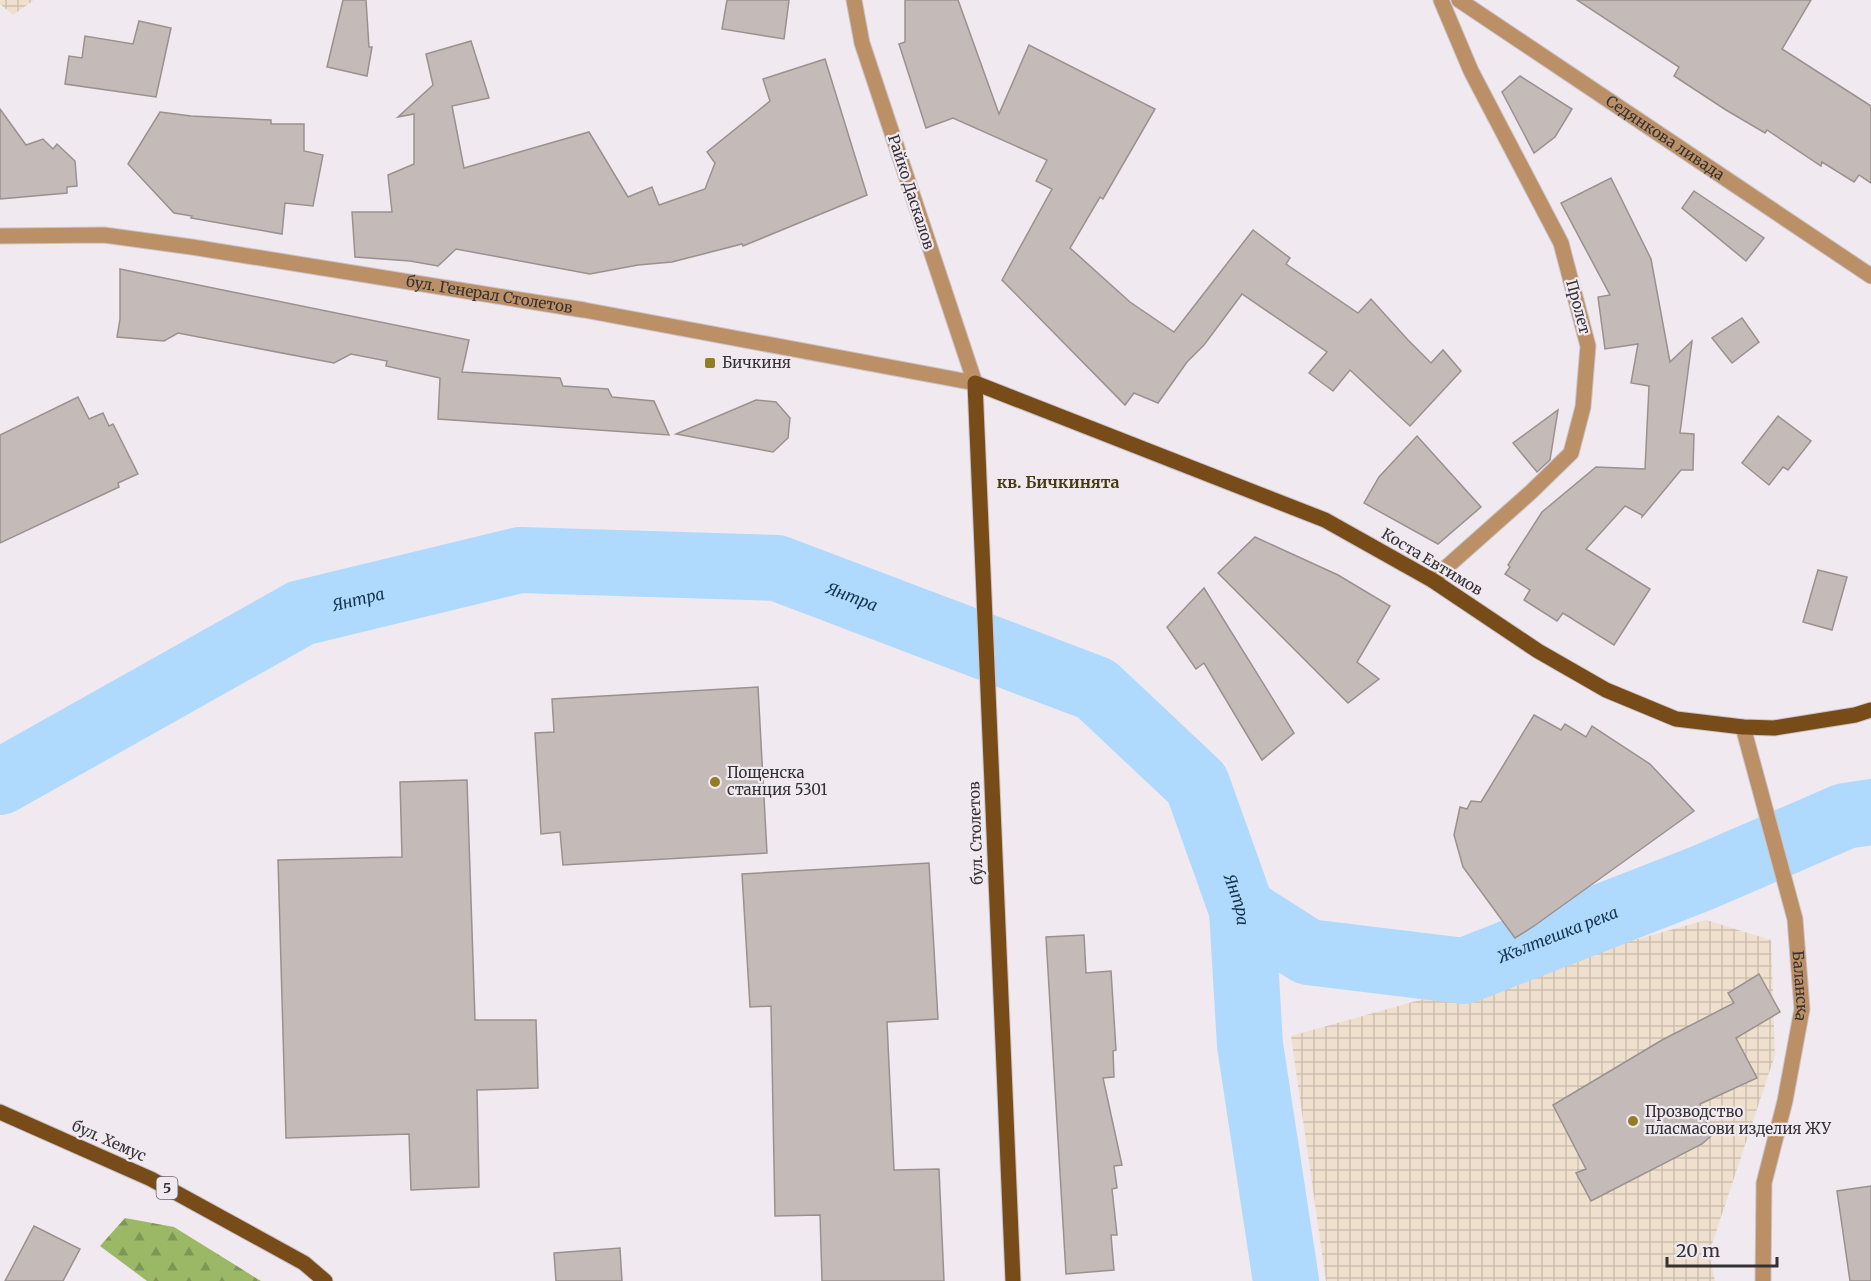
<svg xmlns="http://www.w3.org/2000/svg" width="1871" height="1281" viewBox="0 0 1871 1281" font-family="Merriweather,serif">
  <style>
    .industrial { fill: url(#industrial-grid) }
    .forest { fill: url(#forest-firs) }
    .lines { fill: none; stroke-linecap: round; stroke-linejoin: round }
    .river { stroke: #afd9fd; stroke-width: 66 }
    .building { fill: #c4bab8; stroke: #9a918f; stroke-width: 1.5 }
    .minor-casing { stroke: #cac4ca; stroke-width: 17 }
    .major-casing { stroke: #cac4ca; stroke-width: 17 }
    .minor { stroke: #bb9066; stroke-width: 15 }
    .major { stroke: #784c19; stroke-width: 15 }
    .poi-dot { fill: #937d24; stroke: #f0e9f0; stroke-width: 2 }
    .labels { text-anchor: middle; stroke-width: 4.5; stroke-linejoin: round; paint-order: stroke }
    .shield { fill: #f0e9f0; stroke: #6c686c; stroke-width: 1.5 }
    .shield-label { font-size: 14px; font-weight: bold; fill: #343134 }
    .street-label { font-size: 15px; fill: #343134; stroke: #f0e9f0 }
    .poi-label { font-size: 15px; fill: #343134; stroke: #f0e9f0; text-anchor: start }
    .neighbourhood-label { font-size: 16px; font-weight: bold; fill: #453a10; stroke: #f0e9f0 }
    .water-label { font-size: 16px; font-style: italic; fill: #15344c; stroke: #f0e9f0 }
  </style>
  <defs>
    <pattern id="industrial-grid" width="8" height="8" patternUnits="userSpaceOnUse" patternTransform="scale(1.5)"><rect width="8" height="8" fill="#efdfcd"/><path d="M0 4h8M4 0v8" fill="none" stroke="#cec0b1"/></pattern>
    <pattern id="forest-firs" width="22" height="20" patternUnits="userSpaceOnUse" patternTransform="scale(1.5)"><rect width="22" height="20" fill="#9bb867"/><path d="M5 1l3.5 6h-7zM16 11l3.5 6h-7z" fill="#7f9656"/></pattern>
  </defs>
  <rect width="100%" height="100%" fill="#f0e9f0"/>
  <g class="industrial">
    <path d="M 0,0 L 34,0 L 13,15 L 0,4 Z"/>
    <path d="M 1706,920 L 1771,940 L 1775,1055 L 1709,1253 L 1715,1281 L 1326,1281 L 1291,1036 Z"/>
  </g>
  <path class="forest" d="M 125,1218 L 174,1227 L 261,1281 L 147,1281 L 100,1246 Z"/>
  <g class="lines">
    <g class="river">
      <path id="s1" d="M 0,782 L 301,613 L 520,560 L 777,568 L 1096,689 L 1197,784 L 1242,910 L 1250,1045 L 1286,1281"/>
      <path id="s2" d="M 1242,910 L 1308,952 L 1464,971 L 1702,878 L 1845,816 L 1871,812"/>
    </g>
  </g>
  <g class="building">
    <path d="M 343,0 L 366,0 L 369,47 L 372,47 L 367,76 L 327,67 Z"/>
    <path d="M 727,0 L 789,0 L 784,39 L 722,29 Z"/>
    <path d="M 905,0 L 958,0 L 999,114 L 1029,45 L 1155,109 L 1103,199 L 1100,197 L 1070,248 L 1130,302 L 1174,332 L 1253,230 L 1290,258 L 1286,264 L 1358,313 L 1371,299 L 1408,340 L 1431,363 L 1443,350 L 1461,371 L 1410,426 L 1350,370 L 1333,391 L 1309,373 L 1327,352 L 1242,294 L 1204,345 L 1187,362 L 1158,403 L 1134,393 L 1125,405 L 1002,280 L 1052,189 L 1036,181 L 1047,160 L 953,118 L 926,128 L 899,44 L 905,42 Z"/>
    <path d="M 1577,0 L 1811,0 L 1782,49 L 1871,106 L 1871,183 L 1859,175 L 1854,182 L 1822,162 L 1821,166 L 1767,130 L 1765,133 L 1726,110 L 1674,76 L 1679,67 Z"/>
    <path d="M 139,21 L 171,28 L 156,97 L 65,84 L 69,56 L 82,58 L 85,36 L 133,44 Z"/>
    <path d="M 471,41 L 489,98 L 452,106 L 464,168 L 589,132 L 628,197 L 652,187 L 659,205 L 705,189 L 715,163 L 707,152 L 770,101 L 763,79 L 825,59 L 867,195 L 743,246 L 742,244 L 672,262 L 638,265 L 590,274 L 456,249 L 438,266 L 410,261 L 355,257 L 352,212 L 392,212 L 388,175 L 414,164 L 414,114 L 398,117 L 433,85 L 426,54 Z"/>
    <path d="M 1520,76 L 1572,109 L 1555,137 L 1534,153 L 1502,92 Z"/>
    <path d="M 0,109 L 26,145 L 43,139 L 53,149 L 57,144 L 75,161 L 77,186 L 67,187 L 67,193 L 0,199 Z"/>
    <path d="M 160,112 L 191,116 L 271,120 L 271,124 L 304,124 L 304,151 L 323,155 L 313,206 L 285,203 L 282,234 L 191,218 L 192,216 L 174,213 L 128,164 Z"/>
    <path d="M 1611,178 L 1651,259 L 1670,362 L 1692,341 L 1680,433 L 1694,434 L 1693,470 L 1681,470 L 1642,517 L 1642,515 L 1625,506 L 1586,549 L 1650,589 L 1614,645 L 1563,613 L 1557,621 L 1524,600 L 1530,590 L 1505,574 L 1510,567 L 1508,565 L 1542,512 L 1596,467 L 1645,469 L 1649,386 L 1631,383 L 1638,344 L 1605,349 L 1598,297 L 1610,295 L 1561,203 Z"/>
    <path d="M 1694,191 L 1764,238 L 1746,261 L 1682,208 Z"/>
    <path d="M 120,269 L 469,340 L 462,372 L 560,378 L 563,386 L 608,389 L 612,397 L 654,401 L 669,435 L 438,419 L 440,378 L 386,366 L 387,361 L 351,354 L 334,363 L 178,333 L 164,341 L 117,337 L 120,319 Z"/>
    <path d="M 1742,318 L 1759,342 L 1732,363 L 1712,338 Z"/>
    <path d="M 78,397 L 89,419 L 103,413 L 109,426 L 113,424 L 138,474 L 118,483 L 119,487 L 0,543 L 0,435 Z"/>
    <path d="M 756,400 L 776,402 L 790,418 L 788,438 L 773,452 L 676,434 Z"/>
    <path d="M 1558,410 L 1550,460 L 1537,472 L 1513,443 Z"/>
    <path d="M 1778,416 L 1811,441 L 1788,470 L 1783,467 L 1769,485 L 1742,463 Z"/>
    <path d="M 1417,436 L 1481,507 L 1438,544 L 1364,503 L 1379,477 Z"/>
    <path d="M 1255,537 L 1338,575 L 1390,606 L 1357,662 L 1379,679 L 1348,703 L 1218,573 Z"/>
    <path d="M 1818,570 L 1847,577 L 1832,630 L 1803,622 Z"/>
    <path d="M 1204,588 L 1294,733 L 1262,760 L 1204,663 L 1196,669 L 1167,627 Z"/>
    <path d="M 758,687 L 767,853 L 563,865 L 560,832 L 541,834 L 535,733 L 554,732 L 552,699 Z"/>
    <path d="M 1534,715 L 1561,730 L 1565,724 L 1586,737 L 1592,726 L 1650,764 L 1694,811 L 1534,926 L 1515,938 L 1463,867 L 1454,835 L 1460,807 L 1467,809 L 1471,801 L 1481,802 Z"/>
    <path d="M 467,780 L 475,1020 L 536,1020 L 538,1088 L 477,1090 L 479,1187 L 411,1190 L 409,1134 L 286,1138 L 278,860 L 402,857 L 400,782 Z"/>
    <path d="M 929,863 L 938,1019 L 887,1022 L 894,1170 L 939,1169 L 944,1281 L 822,1281 L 820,1215 L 775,1216 L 771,1006 L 750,1007 L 742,874 Z"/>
    <path d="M 1084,935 L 1086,973 L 1111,971 L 1116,1050 L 1113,1051 L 1114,1077 L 1103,1078 L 1122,1165 L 1114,1166 L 1117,1188 L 1112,1189 L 1117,1235 L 1111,1235 L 1114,1270 L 1066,1274 L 1046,937 Z"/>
    <path d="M 1759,974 L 1780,1012 L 1736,1038 L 1757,1078 L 1700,1104 L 1711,1136 L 1702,1144 L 1591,1201 L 1576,1173 L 1586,1169 L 1553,1105 L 1662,1040 L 1734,1003 L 1728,993 Z"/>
    <path d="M 1871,1186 L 1871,1281 L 1850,1281 L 1837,1191 Z"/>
    <path d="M 34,1226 L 80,1249 L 63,1281 L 5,1281 Z"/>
    <path d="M 620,1248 L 622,1281 L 556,1281 L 554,1253 Z"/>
  </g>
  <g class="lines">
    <g class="minor-casing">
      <g id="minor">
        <path id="s3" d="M 1459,0 L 1871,276"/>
        <path id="s4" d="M 0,236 L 104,235 L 192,247 L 584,310 L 975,383 L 862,43 L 854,0"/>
        <path d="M 1432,580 L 1531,492 L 1571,453 L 1583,407 L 1588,346 L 1561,243 L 1471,71 L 1441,0"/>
        <path id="s5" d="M 1743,727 L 1795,919 L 1802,1009 L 1785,1101 L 1764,1183 L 1763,1281"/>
      </g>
    </g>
    <g class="major-casing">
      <g id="major">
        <path d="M 0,1112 L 151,1179 L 304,1263 L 325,1281"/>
        <path d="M 1013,1281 L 975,383 L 1325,520 L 1432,580 L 1538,651 L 1606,690 L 1676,719 L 1743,727 L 1774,728 L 1855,715 L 1871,710"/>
      </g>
    </g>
    <use href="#minor" class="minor"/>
    <use href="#major" class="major"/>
  </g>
  <g class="poi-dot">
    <rect x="704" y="357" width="12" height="12" rx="3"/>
    <circle cx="715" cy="782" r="6"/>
    <circle cx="1633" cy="1121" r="6"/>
  </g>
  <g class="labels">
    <rect class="shield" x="156.5" y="1177" width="21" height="22" rx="4.5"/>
    <g class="shield-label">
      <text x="167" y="1193">5</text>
    </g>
    <g class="street-label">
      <text dy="5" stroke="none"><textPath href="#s3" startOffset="248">Седянкова ливада</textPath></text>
      <text transform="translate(911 192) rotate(72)" y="5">Райко Даскалов</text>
      <text dy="5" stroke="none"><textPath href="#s4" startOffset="494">бул. Генерал Столетов</textPath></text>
      <text transform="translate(1578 307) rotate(75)" y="5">Пролет</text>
      <text transform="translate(1432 562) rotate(31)" y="5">Коста Евтимов</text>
      <text transform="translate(976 833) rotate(-92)" y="5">бул. Столетов</text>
      <text dy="5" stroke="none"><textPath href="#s5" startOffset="266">Баланска</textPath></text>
      <text transform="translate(109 1141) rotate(24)" y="5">бул. Хемус</text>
    </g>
    <g class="poi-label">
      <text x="722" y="368">Бичкиня</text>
      <text x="727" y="778">Пощенска<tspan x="727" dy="17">станция 5301</tspan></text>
      <text x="1645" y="1117">Прозводство<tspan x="1645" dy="17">пласмасови изделия ЖУ</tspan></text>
    </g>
    <g class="neighbourhood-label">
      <text x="1058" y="488">кв. Бичкинята</text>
    </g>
    <g class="water-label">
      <text dy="6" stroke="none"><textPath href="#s1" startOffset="908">Янтра</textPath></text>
      <text dy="6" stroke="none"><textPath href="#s1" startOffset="404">Янтра</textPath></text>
      <text dy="6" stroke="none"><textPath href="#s1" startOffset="1430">Янтра</textPath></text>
      <text dy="6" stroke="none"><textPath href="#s2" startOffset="336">Жълтешка река</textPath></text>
    </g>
  </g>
  <path d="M1667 1257v9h110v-9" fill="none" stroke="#343134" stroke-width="3"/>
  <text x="1676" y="1257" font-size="18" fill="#343134" stroke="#f0e9f0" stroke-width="4.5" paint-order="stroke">20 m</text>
</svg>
